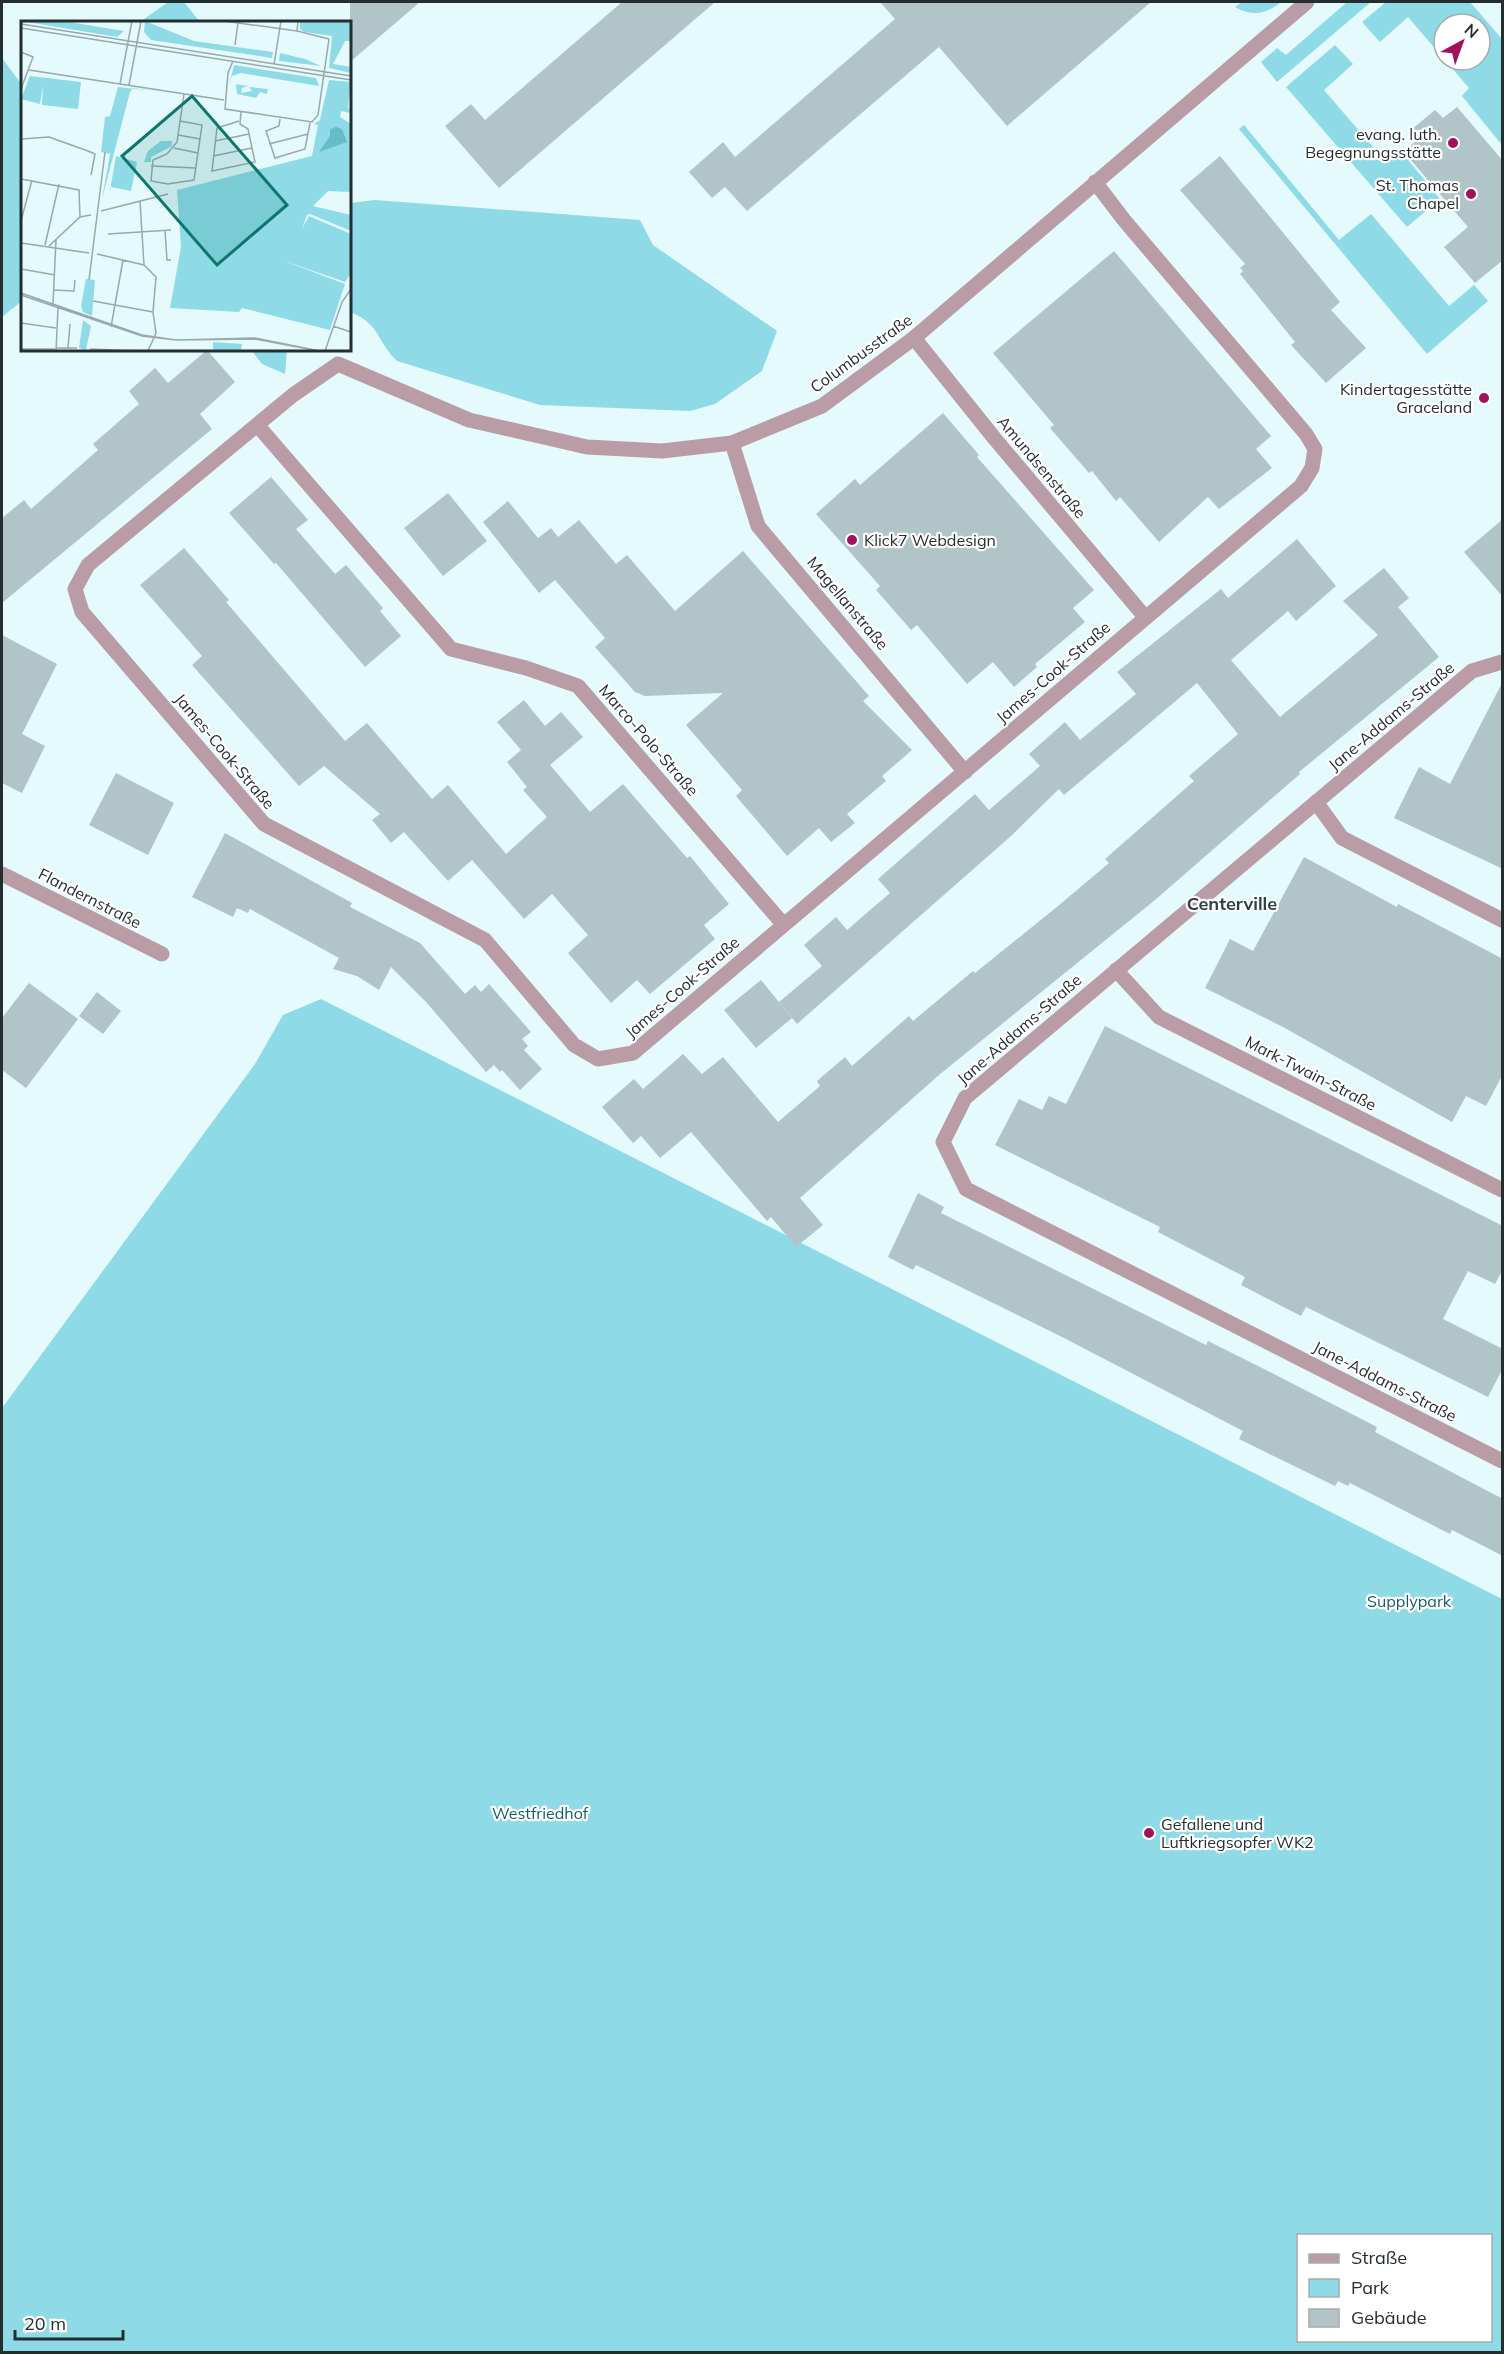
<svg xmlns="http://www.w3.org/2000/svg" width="1504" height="2354" viewBox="0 0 1504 2354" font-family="Mulish,sans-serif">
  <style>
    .green { fill: #8edbe7; fill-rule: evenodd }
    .building { fill: #b1c5c9 }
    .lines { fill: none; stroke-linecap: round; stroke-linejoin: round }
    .street { stroke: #b99ca6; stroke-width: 15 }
    .poi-dot { fill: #9f125c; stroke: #fff; stroke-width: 2 }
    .labels { text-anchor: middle; stroke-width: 4.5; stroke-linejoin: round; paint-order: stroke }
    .poi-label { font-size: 16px; fill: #252e2f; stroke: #fff; text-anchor: end }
    .street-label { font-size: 16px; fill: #252e2f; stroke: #fff }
    .park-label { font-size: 16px; fill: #145c66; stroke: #fff }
    .neighbourhood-label { font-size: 18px; font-weight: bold; fill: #2f4144; stroke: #fff }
    .inset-road { fill: none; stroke: #98a8ab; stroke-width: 1.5 }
    .view { fill: #0f766e; fill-opacity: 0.15; stroke: #0f766e; stroke-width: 3 }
    .inset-edge { fill: none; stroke: #252e2f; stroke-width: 3 }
  </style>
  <rect width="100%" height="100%" fill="#e4fafd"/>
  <g class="green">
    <path d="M 168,2 L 184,2 L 200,22 L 140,22 Z"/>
    <path d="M 1242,2 L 1281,2 C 1266,14 1253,17 1235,7 Z"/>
    <path d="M 1347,2 L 1371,2 L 1277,82 L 1261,62 L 1277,48 L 1286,55 Z"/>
    <path d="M 1386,2 L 1470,2 L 1502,39 L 1502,145 L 1462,96 L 1469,88 L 1445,60 L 1480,60 L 1480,24 L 1444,24 L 1444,59 L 1408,17 L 1380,42 L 1362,22 Z"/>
    <path d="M 1335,45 L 1353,64 L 1324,90 L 1385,161 L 1400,150 L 1440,199 L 1407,227 L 1286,87 Z"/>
    <path d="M 2,58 L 22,85 L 22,301 L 2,317 Z"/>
    <path d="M 1244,125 L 1339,240 L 1371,214 L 1449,306 L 1474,285 L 1488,301 L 1427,354 L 1239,129 Z"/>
    <path d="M 375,200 L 640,220 L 653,245 L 777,331 L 762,371 L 715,404 L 690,411 L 540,405 L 397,361 C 376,341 381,324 350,312 L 350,203 Z"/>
    <path d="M 251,350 L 287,350 L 285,374 L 262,364 Z"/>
    <path d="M 321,999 L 1502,1599 L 1502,2352 L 2,2352 L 2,1408 L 255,1064 L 283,1015 ZM 1298,2236 L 1490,2236 L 1490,2340 L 1298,2340 Z"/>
  </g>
  <g class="building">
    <path d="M 350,2 L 420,2 L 350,62 Z"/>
    <path d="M 622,2 L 715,2 L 499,188 L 445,126 L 471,104 L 485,120 Z"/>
    <path d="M 880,2 L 1151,2 L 1007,126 L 939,47 L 747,211 L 725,187 L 712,198 L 689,172 L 723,142 L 735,157 L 895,19 Z"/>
    <path d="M 1457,107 L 1503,161 L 1503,260 L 1475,283 L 1444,247 L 1468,227 L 1404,152 L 1418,139 L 1411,130 L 1435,110 L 1443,118 Z"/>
    <path d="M 1220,156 L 1340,302 L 1331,310 L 1366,348 L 1326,383 L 1291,345 L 1295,342 L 1240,274 L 1243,271 L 1240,268 L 1245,264 L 1180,190 Z"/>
    <path d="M 1114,251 L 1271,436 L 1256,449 L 1272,468 L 1219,509 L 1208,497 L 1159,542 L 1120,497 L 1116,501 L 1092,471 L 1089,473 L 1050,428 L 1054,425 L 993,353 Z"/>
    <path d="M 207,350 L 235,382 L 200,414 L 212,429 L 2,603 L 2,518 L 24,500 L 31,509 L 98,450 L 93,444 L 139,404 L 129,391 L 155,368 L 168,383 Z"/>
    <path d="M 943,413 L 979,455 L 977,457 L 1094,590 L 1073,608 L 1085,622 L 1035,664 L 1037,667 L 1014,687 L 993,662 L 967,684 L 917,625 L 911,630 L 876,590 L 880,586 L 816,514 L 855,479 L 860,485 Z"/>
    <path d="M 271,477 L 308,520 L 296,529 L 335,574 L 346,565 L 383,608 L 380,611 L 401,636 L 365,667 L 276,563 L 274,564 L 229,513 Z"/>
    <path d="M 448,493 L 487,541 L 443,576 L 404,528 Z"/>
    <path d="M 508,501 L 538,538 L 551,528 L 558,537 L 579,520 L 616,564 L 627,555 L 675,611 L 743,551 L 869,696 L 863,701 L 912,750 L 882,776 L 886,781 L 847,814 L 855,823 L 831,842 L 819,828 L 787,856 L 736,796 L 742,790 L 686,725 L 723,693 L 645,696 L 635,692 L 595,647 L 605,638 L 555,580 L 539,593 L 483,522 Z"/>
    <path d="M 1503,519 L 1503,597 L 1464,552 Z"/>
    <path d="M 1297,539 L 1336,586 L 1296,621 L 1288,611 L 1231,660 L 1280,717 L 1378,635 L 1343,601 L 1384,568 L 1409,598 L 1398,607 L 1439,657 L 1299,772 L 1300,774 L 1155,900 L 939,1075 L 800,1198 L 823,1225 L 796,1247 L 771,1217 L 767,1221 L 691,1132 L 660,1158 L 641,1136 L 633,1143 L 602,1107 L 634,1079 L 643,1089 L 683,1054 L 702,1074 L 723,1057 L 778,1122 L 820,1086 L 817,1081 L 845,1057 L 852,1066 L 909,1016 L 913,1021 L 973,971 L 975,973 L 1058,906 L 1109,863 L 1105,859 L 1194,781 L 1189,776 L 1238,734 L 1197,683 L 1064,795 L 1059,789 L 1011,836 L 797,1024 L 779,1002 L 822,966 L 804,945 L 836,917 L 847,930 L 890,893 L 878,879 L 975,794 L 989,810 L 1040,766 L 1029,754 L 1065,722 L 1080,740 L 1136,694 L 1117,672 L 1221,589 L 1228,598 Z"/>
    <path d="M 184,548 L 229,600 L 226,602 L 345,741 L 367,723 L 432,799 L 448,785 L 506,854 L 547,817 L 523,790 L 527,787 L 507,762 L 521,750 L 497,722 L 524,700 L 545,726 L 561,712 L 583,737 L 550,765 L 590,812 L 623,784 L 687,858 L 690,856 L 729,904 L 704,925 L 715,939 L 650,994 L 637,980 L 611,1003 L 568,953 L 588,935 L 552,894 L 524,919 L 472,860 L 448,881 L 404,832 L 391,843 L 372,820 L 380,814 L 324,766 L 299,786 L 192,665 L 202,656 L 140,585 Z"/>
    <path d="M 2,635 L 57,664 L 22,734 L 45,746 L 22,793 L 2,783 Z"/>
    <path d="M 1503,681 L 1503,869 L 1394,818 L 1419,767 L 1450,784 Z"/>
    <path d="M 116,773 L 174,803 L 148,855 L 89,825 Z"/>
    <path d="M 225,833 L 352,903 L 350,907 L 420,943 L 465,994 L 475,985 L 481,992 L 489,984 L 531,1032 L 522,1039 L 528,1046 L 524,1050 L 542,1069 L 520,1090 L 502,1070 L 500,1072 L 494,1065 L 486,1072 L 427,1003 L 391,967 L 379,990 L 357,976 L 333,969 L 339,958 L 250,909 L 248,913 L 237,908 L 233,917 L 192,897 Z"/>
    <path d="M 1304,857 L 1397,907 L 1398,904 L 1503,959 L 1503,1074 L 1486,1106 L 1466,1096 L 1452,1122 L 1283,1027 L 1205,988 L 1230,939 L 1253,951 Z"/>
    <path d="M 761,980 L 792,1018 L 756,1048 L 724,1010 Z"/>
    <path d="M 29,983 L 78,1019 L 26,1088 L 2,1070 L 2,1018 Z"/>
    <path d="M 97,992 L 121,1011 L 103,1034 L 79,1016 Z"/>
    <path d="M 1105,1026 L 1503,1226 L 1503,1269 L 1495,1284 L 1468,1271 L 1443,1319 L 1503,1349 L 1503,1368 L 1488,1397 L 1306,1307 L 1301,1316 L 1241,1285 L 1245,1277 L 1158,1232 L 1160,1227 L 995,1145 L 1019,1099 L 1042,1110 L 1049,1096 L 1066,1104 Z"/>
    <path d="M 918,1193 L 944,1207 L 941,1213 L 1206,1345 L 1208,1341 L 1272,1373 L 1377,1427 L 1375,1432 L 1503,1499 L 1503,1556 L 1452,1530 L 1450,1534 L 1350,1483 L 1348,1486 L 1338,1481 L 1335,1486 L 1239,1439 L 1243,1431 L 1062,1337 L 916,1265 L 913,1270 L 888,1257 Z"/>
  </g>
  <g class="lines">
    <g class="street">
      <path d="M 1095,182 L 1124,220 L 1306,434 L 1315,449 L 1312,468 L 1301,486 L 633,1053 L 598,1059 L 574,1045 L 485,940 L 264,824 L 82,612 L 75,589 L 88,565 L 293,395 L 338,364 L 469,420 L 587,447 L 662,451 L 732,443 L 822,406 L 914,338 L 1307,2"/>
      <path d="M 914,338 L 995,439 L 1145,617"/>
      <path d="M 258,426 L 451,649 L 526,668 L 578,686 L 783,924"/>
      <path d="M 732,443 L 758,526 L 965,772"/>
      <path d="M 1502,662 L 1472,671 L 965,1098 L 943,1142 L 966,1189 L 1502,1461"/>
      <path d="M 1316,802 L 1342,838 L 1502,920"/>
      <path d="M 2,874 L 162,954"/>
      <path d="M 1116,970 L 1159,1017 L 1502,1190"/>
    </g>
  </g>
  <g class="poi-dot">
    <circle cx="1453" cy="143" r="6"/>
    <circle cx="1471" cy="194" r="6"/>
    <circle cx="1484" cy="398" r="6"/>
    <circle cx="852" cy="540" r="6"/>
    <circle cx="1149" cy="1833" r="6"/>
  </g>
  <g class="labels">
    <g class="poi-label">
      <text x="1441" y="140">evang. luth.<tspan x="1441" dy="18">Begegnungsstätte</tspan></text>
      <text x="1459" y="191">St. Thomas<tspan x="1459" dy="18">Chapel</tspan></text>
      <text x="1472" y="395">Kindertagesstätte<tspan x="1472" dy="18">Graceland</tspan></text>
      <text x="864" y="546" text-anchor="start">Klick7 Webdesign</text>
      <text x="1161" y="1830" text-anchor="start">Gefallene und<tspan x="1161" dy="18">Luftkriegsopfer WK2</tspan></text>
    </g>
    <g class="street-label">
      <text transform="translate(861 353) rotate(-36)" y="6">Columbusstraße</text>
      <text transform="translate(1042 467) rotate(50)" y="6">Amundsenstraße</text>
      <text transform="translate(848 603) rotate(50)" y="6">Magellanstraße</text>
      <text transform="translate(1053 672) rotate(-41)" y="6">James-Cook-Straße</text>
      <text transform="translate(1391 716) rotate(-40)" y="6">Jane-Addams-Straße</text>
      <text transform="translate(649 740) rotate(49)" y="6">Marco-Polo-Straße</text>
      <text transform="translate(225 751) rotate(50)" y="6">James-Cook-Straße</text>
      <text transform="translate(90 898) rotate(27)" y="6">Flandernstraße</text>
      <text transform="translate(682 987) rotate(-41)" y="6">James-Cook-Straße</text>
      <text transform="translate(1019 1029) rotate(-41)" y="6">Jane-Addams-Straße</text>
      <text transform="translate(1311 1073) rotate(27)" y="6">Mark-Twain-Straße</text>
      <text transform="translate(1385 1381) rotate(27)" y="6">Jane-Addams-Straße</text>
    </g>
    <g class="park-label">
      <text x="1409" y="1607">Supplypark</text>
      <text x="540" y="1819">Westfriedhof</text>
    </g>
    <g class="neighbourhood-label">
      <text x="1232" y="910">Centerville</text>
    </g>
  </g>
  <g transform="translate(21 21)">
    <rect width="330" height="330" fill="#e4fafd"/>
    <path d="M 0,0 L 42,0 L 103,10 L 96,16 ZM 124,0 L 173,20 L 252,31 L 251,37 L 130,19 L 123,11 ZM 279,0 L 330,0 L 329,20 L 324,20 L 312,43 L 330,46 L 330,52 L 308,47 L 311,15 L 283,11 L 279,8 ZM 259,32 L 284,38 L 300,45 L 258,40 ZM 213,44 L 295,57 L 298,65 L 220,52 L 211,55 L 208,65 ZM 9,55 L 60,61 L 57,88 L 21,84 L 22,64 L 19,83 L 0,78 ZM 308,59 L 330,61 L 327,86 L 330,92 L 320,90 L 319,96 L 330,103 L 330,171 L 307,170 L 292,185 L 330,194 L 330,210 L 289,193 L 286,194 L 281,208 L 288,195 L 330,213 L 330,252 L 324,261 L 261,239 L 324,263 L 309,309 L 221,287 L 218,291 L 149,287 L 160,226 L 156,169 L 291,135 L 297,104 L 293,103 L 299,99 ZM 215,63 L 227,65 L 221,67 L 220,72 L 231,70 L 228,66 L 247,68 L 246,73 L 239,71 L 235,77 L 216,73 ZM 97,66 L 133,70 L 112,67 L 109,71 L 81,178 L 89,133 L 80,131 L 84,96 L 89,95 ZM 140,120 L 151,120 L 151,125 L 130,136 L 130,141 L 123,141 L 127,130 ZM 95,135 L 116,141 L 110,170 L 90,166 L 88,175 ZM 65,258 L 74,259 L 71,295 L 62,291 L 60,285 ZM 62,299 L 70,305 L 65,329 L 58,327 ZM 192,321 L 221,323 L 220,330 L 192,330 Z" fill="#8edbe7"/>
    <path d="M 315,106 L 321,108 L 326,121 L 298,131 L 309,115 L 309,108 Z" fill="#68bcc9"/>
    <path class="inset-road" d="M 203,0 L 276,10M 277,0 L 276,10 L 308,18M 0,3 L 330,55M 0,7 L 330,59M 214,24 L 217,2M 0,31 L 12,36 L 0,68M 212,40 L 207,52 L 204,88 L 291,101 L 297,94 L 308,18M 253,43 L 260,0M 8,49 L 203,79M 99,63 L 111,0M 108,64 L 120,0M 259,98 L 258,105 L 245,110 L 254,137 L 284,128 L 289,102M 159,100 L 181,104 L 173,159 L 147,163 L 130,160 L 132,139 L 146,133 L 156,121 L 163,73M 218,100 L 196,107 L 191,150 L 234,141 L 227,108 L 219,103 L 220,91M 157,114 L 179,118M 0,118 L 28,116 L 67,130 L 74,133 L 70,154M 194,120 L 228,113M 248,123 L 287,113M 153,127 L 177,132M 192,135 L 231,127M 130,145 L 175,147M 0,158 L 58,169 L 59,196M 119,180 L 123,244M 80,190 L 147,173M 0,200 L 11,159M 144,210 L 146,239 L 150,239M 87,213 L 150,209M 0,222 L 68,232M 24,224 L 38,163M 28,225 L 59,196 L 70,194M 76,233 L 123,244 L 135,256 L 132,291 L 135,312 L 127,330M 0,248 L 34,254M 68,259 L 84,131M 33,269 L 53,270 L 54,259M 0,272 L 121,314 L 155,319 L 234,317 L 299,330M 0,274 L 121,315 L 155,319 L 234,318 L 298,330M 72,280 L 132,291M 32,283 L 35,219M 0,302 L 35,307M 312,305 L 330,311M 90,306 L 102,239M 35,327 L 56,327M 47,327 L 49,303M 0,328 L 34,328M 69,328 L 116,330M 35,330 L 37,287M 304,330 L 321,281 L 330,268"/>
    <path class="view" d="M 171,75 L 266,184 L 196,244 L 101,135 Z"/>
    <rect width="330" height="330" class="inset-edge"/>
  </g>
  <rect width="1504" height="2354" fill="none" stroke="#252e2f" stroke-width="6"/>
  <rect x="1297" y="2234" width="195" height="108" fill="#ffffff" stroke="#a8abac" stroke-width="1.5"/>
  <rect x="1309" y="2254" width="30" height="9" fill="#b99ca6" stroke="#a8abac" stroke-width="1.5"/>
  <text x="1351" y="2264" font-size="18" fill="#252e2f">Straße</text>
  <rect x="1309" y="2279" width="30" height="18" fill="#8edbe7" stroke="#a8abac" stroke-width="1.5"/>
  <text x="1351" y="2294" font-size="18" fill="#252e2f">Park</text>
  <rect x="1309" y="2309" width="30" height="18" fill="#b1c5c9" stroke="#a8abac" stroke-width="1.5"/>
  <text x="1351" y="2324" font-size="18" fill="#252e2f">Gebäude</text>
  <g transform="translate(1462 42) rotate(41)"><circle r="28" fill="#ffffff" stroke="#a8abac" stroke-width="1.5"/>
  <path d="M0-4.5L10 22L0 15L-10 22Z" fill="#9f125c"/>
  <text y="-9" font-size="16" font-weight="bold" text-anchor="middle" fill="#252e2f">N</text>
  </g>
  <path d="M15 2330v9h108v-9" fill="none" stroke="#252e2f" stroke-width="3"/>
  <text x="24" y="2330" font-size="18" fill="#252e2f" stroke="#ffffff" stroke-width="4.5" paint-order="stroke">20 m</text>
</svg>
